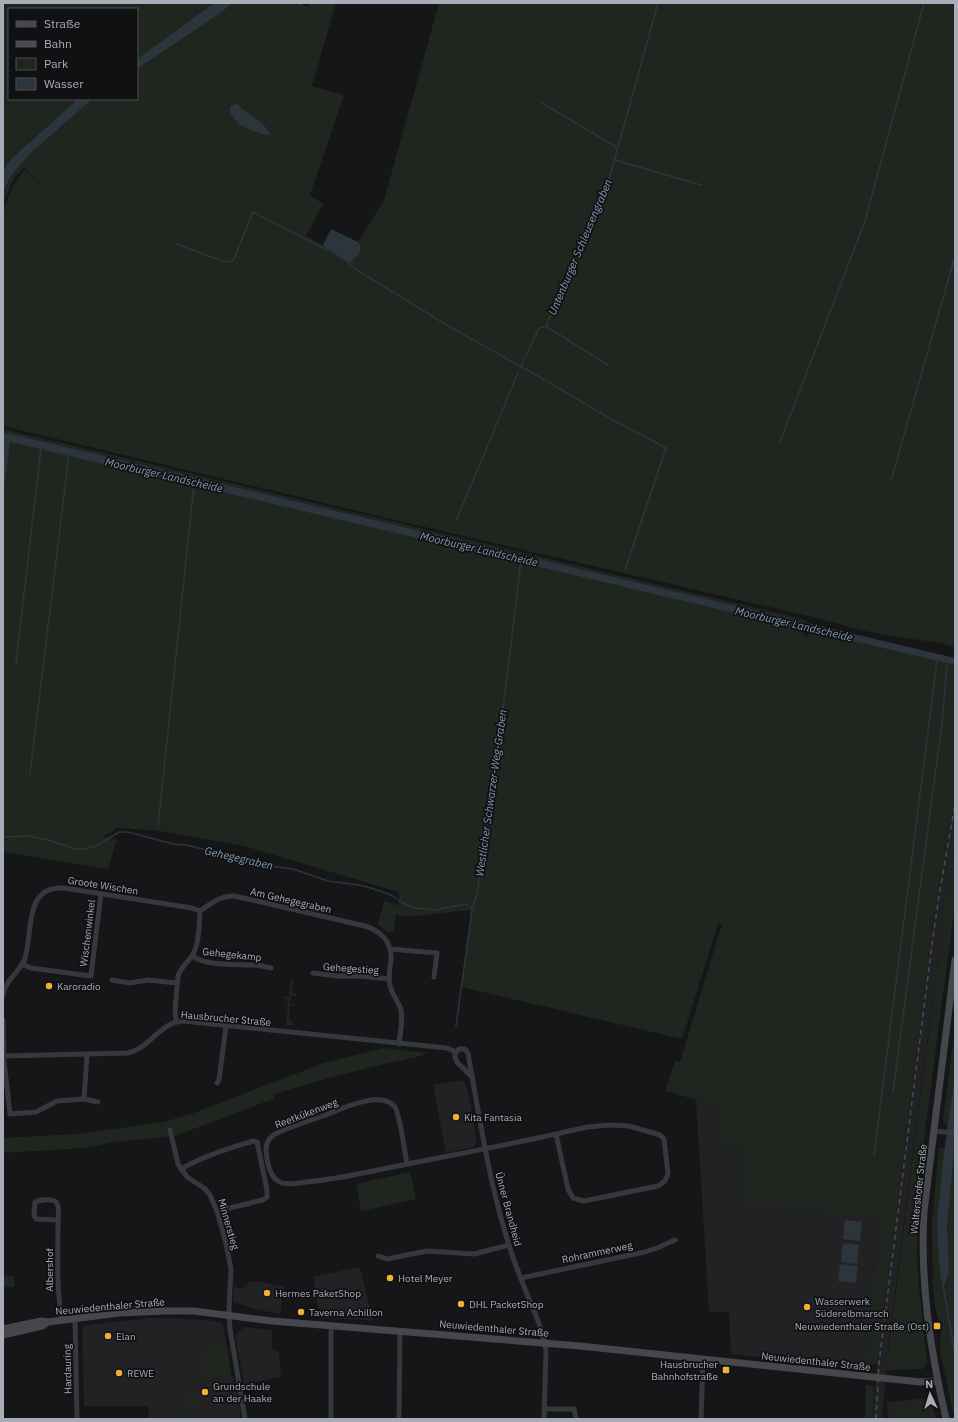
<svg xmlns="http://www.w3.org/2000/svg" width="958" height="1422" viewBox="0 0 958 1422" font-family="'IBM Plex Sans',sans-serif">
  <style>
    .built { fill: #222225 }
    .green { fill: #1e261f }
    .water { fill: #2c353c }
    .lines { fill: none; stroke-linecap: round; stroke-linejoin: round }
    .stream { stroke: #2c353c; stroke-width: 1.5 }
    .street { stroke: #37383d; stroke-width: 5 }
    .secondary { stroke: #45474d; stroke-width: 7 }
    .rail { stroke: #4a4c52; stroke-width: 1.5; stroke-dasharray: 5 4; stroke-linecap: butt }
    .poi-dot { fill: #f2b134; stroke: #111113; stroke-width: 1.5 }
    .labels { text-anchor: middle; stroke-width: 3.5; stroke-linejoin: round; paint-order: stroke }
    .street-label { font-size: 10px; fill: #a8adb8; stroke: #111113 }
    .poi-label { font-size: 10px; fill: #a8adb8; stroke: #111113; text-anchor: start }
    .water-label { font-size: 11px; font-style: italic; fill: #7f9bb3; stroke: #111113 }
  </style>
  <rect width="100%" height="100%" fill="#161618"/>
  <g class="built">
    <path d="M 955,794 L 955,843 L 946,897 L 905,1215 L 889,1341 L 882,1419 L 872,1419 L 877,1363 L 930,944 L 937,896 Z"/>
    <path d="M 463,1080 L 468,1092 L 477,1142 L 473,1147 L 446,1153 L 433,1085 Z"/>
    <path d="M 696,1100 L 723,1106 L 723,1146 L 741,1147 L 854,1214 L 878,1217 L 865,1368 L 731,1354 L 729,1312 L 709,1312 Z"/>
    <path d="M 360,1267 L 373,1320 L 320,1318 L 313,1277 Z"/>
    <path d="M 258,1281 L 284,1287 L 280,1314 L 255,1309 L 233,1302 L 234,1287 L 242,1288 L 249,1282 Z"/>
    <path d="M 150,1318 L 191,1319 L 220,1322 L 223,1325 L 227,1347 L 200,1348 L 205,1383 L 231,1374 L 236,1385 L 241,1419 L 149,1419 L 148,1406 L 84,1406 L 82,1329 L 85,1325 Z"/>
    <path d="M 245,1327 L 272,1330 L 272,1350 L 279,1352 L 281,1377 L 244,1384 L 235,1335 Z"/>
    <path d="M 930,1398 L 936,1419 L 888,1419 L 887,1402 Z"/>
  </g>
  <g class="green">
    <path d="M 3,3 L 214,3 L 137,59 L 137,9 L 9,9 L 9,99 L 78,99 L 11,159 L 3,170 Z"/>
    <path d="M 232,3 L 299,3 L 308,7 L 309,3 L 336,3 L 312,86 L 344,95 L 310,195 L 323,204 L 306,236 L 323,245 L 326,249 L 361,247 L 358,242 L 384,200 L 439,3 L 955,3 L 955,647 C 934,640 913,640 892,636 C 864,632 836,623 808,616 L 378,516 L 3,426 L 3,213 C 8,197 13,182 25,170 L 44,190 L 24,167 C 13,178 8,190 3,205 L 3,193 L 6,185 L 13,172 L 21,163 L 69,119 L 93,99 L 137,99 L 137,69 L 222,11 Z"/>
    <path d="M 3,429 L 803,619 L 807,622 L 806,624 L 3,432 Z"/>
    <path d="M 3,440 L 804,629 L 803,635 L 808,636 L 810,630 L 955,665 L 955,794 L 937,896 L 930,944 L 877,1363 L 865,1368 L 878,1218 L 743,1203 L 741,1147 L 723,1146 L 722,1107 L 665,1091 L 675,1061 L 680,1062 L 722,924 L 718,924 L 682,1039 L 461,987 L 471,910 L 404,917 L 396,914 L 394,931 L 389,933 L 378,925 L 384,901 L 398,905 L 398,909 L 400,894 L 395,891 L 244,846 L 160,831 L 118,828 L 102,837 L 117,839 L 108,869 L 3,852 Z"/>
    <path d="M 955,843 L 955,903 L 953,919 L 924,1139 L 918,1199 L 917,1254 L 919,1287 L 927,1363 L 923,1369 L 886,1370 L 946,897 Z"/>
    <path d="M 291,978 L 293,979 L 292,993 L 296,994 L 296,996 L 291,995 L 290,1004 L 295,1004 L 294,1006 L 290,1005 L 289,1020 L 293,1021 L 292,1026 L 286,1025 L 288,1006 L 284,1005 L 288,1004 L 288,999 L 284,998 L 285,997 L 289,997 Z"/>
    <path d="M 955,1029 L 955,1075 L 948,1127 L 943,1120 Z"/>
    <path d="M 384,1048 L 427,1053 L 421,1056 C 371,1066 323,1079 275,1094 L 273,1099 L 175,1136 L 114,1142 L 84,1148 L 3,1153 L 3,1138 L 77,1134 L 164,1122 L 191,1114 L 321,1064 Z"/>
    <path d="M 939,1148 L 955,1149 L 955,1417 L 952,1408 L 940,1352 L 941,1330 L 935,1306 L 933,1283 L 932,1222 Z"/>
    <path d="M 410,1172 L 416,1199 L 361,1211 L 356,1184 Z"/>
    <rect x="3" y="1276" width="11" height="11"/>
    <path d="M 200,1347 L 227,1347 L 231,1374 L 204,1383 Z"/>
    <path d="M 866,1385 L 874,1386 L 872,1419 L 865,1419 Z"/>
    <path d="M 186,1394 L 197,1394 L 197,1411 L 185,1410 Z"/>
    <path d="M 924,1401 L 929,1419 L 896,1419 L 894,1410 Z"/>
  </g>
  <g class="water">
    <path d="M 214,3 L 232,3 L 223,11 L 137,69 L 137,59 Z"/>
    <path d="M 78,99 L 93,99 C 77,112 61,126 46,140 C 28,156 11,170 3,193 L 3,170 L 11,159 Z"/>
    <path d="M 237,104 C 247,115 263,120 270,134 L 267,135 L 256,132 L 240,125 L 230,113 L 230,106 Z"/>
    <path d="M 331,229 L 358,242 L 361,247 L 359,254 L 349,263 L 328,250 L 323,245 Z"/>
    <path d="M 3,432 L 955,658 L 955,665 L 10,442 L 3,496 Z"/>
    <path d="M 955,1075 L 955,1139 L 947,1225 L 949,1271 L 944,1286 L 942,1285 L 939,1263 L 937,1223 L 944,1153 Z"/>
    <path d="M 845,1220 L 862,1222 L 860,1241 L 843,1239 Z"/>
    <path d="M 843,1243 L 859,1245 L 857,1264 L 841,1262 Z"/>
    <path d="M 840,1264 L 858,1266 L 856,1283 L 838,1281 Z"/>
  </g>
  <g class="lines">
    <g class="stream">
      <path d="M 297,3 L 302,5"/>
      <path d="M 542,103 L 618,148"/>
      <path d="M 615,160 L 701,185"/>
      <path d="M 176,244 L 225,262 L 233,261 L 253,212 L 327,250"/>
      <path d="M 348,262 L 357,270 L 450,327 L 538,376 L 611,419 L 666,448 L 625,570"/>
      <path d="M 547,327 L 608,365"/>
      <path d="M 520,368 L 539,328 L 546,326 L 607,187 L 658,3"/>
      <path d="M 780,442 L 865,221 L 924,3"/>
      <path d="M 891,481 L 955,256"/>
      <path d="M 456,521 L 518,373"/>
      <path d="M 16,663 L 41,448"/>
      <path d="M 30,774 L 69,454"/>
      <path d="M 158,826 L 194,484"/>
      <path d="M 3,837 L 29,836 L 51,841 L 76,849 L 86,849 L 96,846 L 119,832 L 128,832 L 173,844 L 186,845 L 229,855 L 249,862 L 263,865 L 293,869 L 328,881 L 359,885 L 371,888 L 391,895 L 403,903 L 415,908 L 435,910 L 465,904 L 471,908 L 472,911"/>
      <path d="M 456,1026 L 472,911 L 477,894 L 507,678 L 521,560"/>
      <path d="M 893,1092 L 943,715 L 947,662"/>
      <path d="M 874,1156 L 937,660"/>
      <path d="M 943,1285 L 955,1355"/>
    </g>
    <g class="street">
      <path d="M 390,949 L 437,953 L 434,977"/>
      <path d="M 192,956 C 206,966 236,964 253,965 C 259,965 265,967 271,968"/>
      <path d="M 22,964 L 31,968 L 91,976 L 101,894"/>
      <path d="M 313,973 L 337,976 L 360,976 L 389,979"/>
      <path d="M 112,980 L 130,983 L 148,980 L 177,983"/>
      <path d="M 3,995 C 5,981 18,973 24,961 C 34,936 22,885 64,888 L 192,908 L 200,911"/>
      <path d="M 3,1020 L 4,1061 L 10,1114 L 36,1112 L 57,1101 L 84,1099 L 98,1102"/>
      <path d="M 176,1022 L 175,1010 L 178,976 C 181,966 190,961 194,952 C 200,940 199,923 200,911 C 212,903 221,895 235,896 L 365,926 C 381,931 392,942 391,960 C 390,968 388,976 390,985 C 391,993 397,999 400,1007 C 404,1018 400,1032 399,1044"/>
      <path d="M 3,1056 L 128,1053 C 150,1048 160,1022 183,1021 L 447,1048 L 456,1052"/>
      <path d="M 472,1077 L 457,1062 L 455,1057 L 455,1053 L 459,1049 L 465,1049 L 468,1053 L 470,1065 C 481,1126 490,1186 509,1245 C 514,1263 522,1281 529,1299 C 536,1316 544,1333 546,1351 L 544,1419"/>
      <path d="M 217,1083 L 219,1080 L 226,1026"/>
      <path d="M 84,1099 L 87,1055"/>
      <path d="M 170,1130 L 178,1164 L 187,1177 L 204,1188 L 210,1195 L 217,1211 L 226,1243 L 231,1269 L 229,1309 L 230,1329 L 245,1419"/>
      <path d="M 934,1131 L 955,1133"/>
      <path d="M 407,1164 C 405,1153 400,1115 395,1107 C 381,1089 339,1110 323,1116 C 308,1121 294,1126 279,1132 C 272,1135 266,1141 266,1150 C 267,1161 269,1179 282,1183 C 290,1185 299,1183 306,1182 C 330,1180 354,1175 378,1170 C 437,1158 497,1147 556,1134 L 568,1189 L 573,1198 L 584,1201 L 658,1186 L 665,1181 L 668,1174 L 664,1139 L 660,1135 L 629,1126 L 610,1125 L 588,1127 L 556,1134"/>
      <path d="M 181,1169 C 203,1156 228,1149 253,1141 L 257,1142 L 267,1190 L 267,1197 L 263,1200 L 217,1211"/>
      <path d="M 58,1220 L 36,1219 L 34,1215 L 35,1202 C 39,1200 52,1198 56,1202 C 60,1206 58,1218 58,1223 C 58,1255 56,1288 62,1320"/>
      <path d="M 378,1256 L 387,1259 L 427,1251 L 474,1254 L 509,1245"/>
      <path d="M 521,1278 L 645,1252 L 657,1248 L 675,1240"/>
      <path d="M 75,1318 L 77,1419"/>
      <path d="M 331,1326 L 331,1419"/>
      <path d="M 544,1409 L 574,1409 L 576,1419"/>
      <path d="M 399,1419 L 400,1331"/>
      <path d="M 701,1419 L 703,1359"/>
    </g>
    <g class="secondary">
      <path d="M 3,1329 L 41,1321 L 48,1322 L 119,1313 L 165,1311 L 194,1311 L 272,1321 L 580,1346 L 920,1382 L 938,1381"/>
      <path d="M 3,1335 L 42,1326 L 48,1322"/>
      <path d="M 946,1419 C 930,1349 920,1282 924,1211 L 955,960"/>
    </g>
    <path class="rail" d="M 876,1419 L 879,1363 L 932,944 L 939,896 L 955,804"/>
  </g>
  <g class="poi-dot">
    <circle cx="49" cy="986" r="4"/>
    <circle cx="456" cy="1117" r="4"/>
    <circle cx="390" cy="1278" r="4"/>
    <circle cx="267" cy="1293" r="4"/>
    <circle cx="461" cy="1304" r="4"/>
    <circle cx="807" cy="1307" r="4"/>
    <circle cx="301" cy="1312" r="4"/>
    <rect x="933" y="1322" width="8" height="8" rx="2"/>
    <circle cx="108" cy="1336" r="4"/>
    <rect x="722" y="1366" width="8" height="8" rx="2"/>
    <circle cx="119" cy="1373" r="4"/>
    <circle cx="205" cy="1392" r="4"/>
  </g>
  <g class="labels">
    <g class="street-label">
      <text transform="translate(103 885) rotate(9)" y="4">Groote Wischen</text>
      <text transform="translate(291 900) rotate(13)" y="4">Am Gehegegraben</text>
      <text transform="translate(87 933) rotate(-83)" y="4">Wischenwinkel</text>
      <text transform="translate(232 954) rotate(6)" y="4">Gehegekamp</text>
      <text transform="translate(351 968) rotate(4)" y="4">Gehegestieg</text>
      <text transform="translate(226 1018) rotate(5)" y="4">Hausbrucher Straße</text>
      <text transform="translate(306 1113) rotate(-21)" y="4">Reetkükenweg</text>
      <text transform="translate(918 1189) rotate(-84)" y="4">Waltershofer Straße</text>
      <text transform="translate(509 1209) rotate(75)" y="4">Ünner Brandheid</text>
      <text transform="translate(229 1224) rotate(74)" y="4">Minnerstieg</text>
      <text transform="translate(597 1252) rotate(-12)" y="4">Rohrammerweg</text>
      <text transform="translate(49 1270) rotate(-90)" y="4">Albershof</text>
      <text transform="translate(110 1306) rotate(-5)" y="4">Neuwiedenthaler Straße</text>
      <text transform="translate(494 1328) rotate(5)" y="4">Neuwiedenthaler Straße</text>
      <text transform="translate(816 1361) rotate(6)" y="4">Neuwiedenthaler Straße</text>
      <text transform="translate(67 1369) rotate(-91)" y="4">Hardauring</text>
    </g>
    <g class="poi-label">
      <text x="57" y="990">Karoradio</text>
      <text x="464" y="1121">Kita Fantasia</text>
      <text x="398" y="1282">Hotel Meyer</text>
      <text x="275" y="1297">Hermes PaketShop</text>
      <text x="815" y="1305">Wasserwerk<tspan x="815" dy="12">Süderelbmarsch</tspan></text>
      <text x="469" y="1308">DHL PacketShop</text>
      <text x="309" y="1316">Taverna Achillon</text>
      <text x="929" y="1330" text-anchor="end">Neuwiedenthaler Straße (Ost)</text>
      <text x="116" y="1340">Elan</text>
      <text x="718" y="1368" text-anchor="end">Hausbrucher<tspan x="718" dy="12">Bahnhofstraße</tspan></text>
      <text x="127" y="1377">REWE</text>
      <text x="213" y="1390">Grundschule<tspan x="213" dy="12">an der Haake</tspan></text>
    </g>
    <g class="water-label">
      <text transform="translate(580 247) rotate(-67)" y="4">Untenburger Schleusengraben</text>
      <text transform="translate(164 475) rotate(13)" y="4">Moorburger Landscheide</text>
      <text transform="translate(479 549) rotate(13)" y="4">Moorburger Landscheide</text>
      <text transform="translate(794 624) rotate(13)" y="4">Moorburger Landscheide</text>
      <text transform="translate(491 793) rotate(-82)" y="4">Westlicher Schwarzer-Weg-Graben</text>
      <text transform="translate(239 858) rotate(13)" y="4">Gehegegraben</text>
    </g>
  </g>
  <rect width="958" height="1422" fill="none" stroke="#a8adb8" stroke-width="8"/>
  <rect x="8" y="8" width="130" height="92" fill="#111113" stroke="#4d4f55"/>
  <rect x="16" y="21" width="20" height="6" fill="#45474d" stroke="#4d4f55"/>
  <text x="44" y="28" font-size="12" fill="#a8adb8">Straße</text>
  <rect x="16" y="41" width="20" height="6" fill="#4a4c52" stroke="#4d4f55"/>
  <text x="44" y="48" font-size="12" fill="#a8adb8">Bahn</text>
  <rect x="16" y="58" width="20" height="12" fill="#1e261f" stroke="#4d4f55"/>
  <text x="44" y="68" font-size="12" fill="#a8adb8">Park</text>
  <rect x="16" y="78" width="20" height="12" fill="#2c353c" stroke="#4d4f55"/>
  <text x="44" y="88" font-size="12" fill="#a8adb8">Wasser</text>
  <g transform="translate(930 1394) rotate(356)" stroke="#111113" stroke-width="3" paint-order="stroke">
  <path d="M0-3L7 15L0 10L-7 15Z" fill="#a8adb8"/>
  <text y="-6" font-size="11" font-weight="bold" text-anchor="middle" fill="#a8adb8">N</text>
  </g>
</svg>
